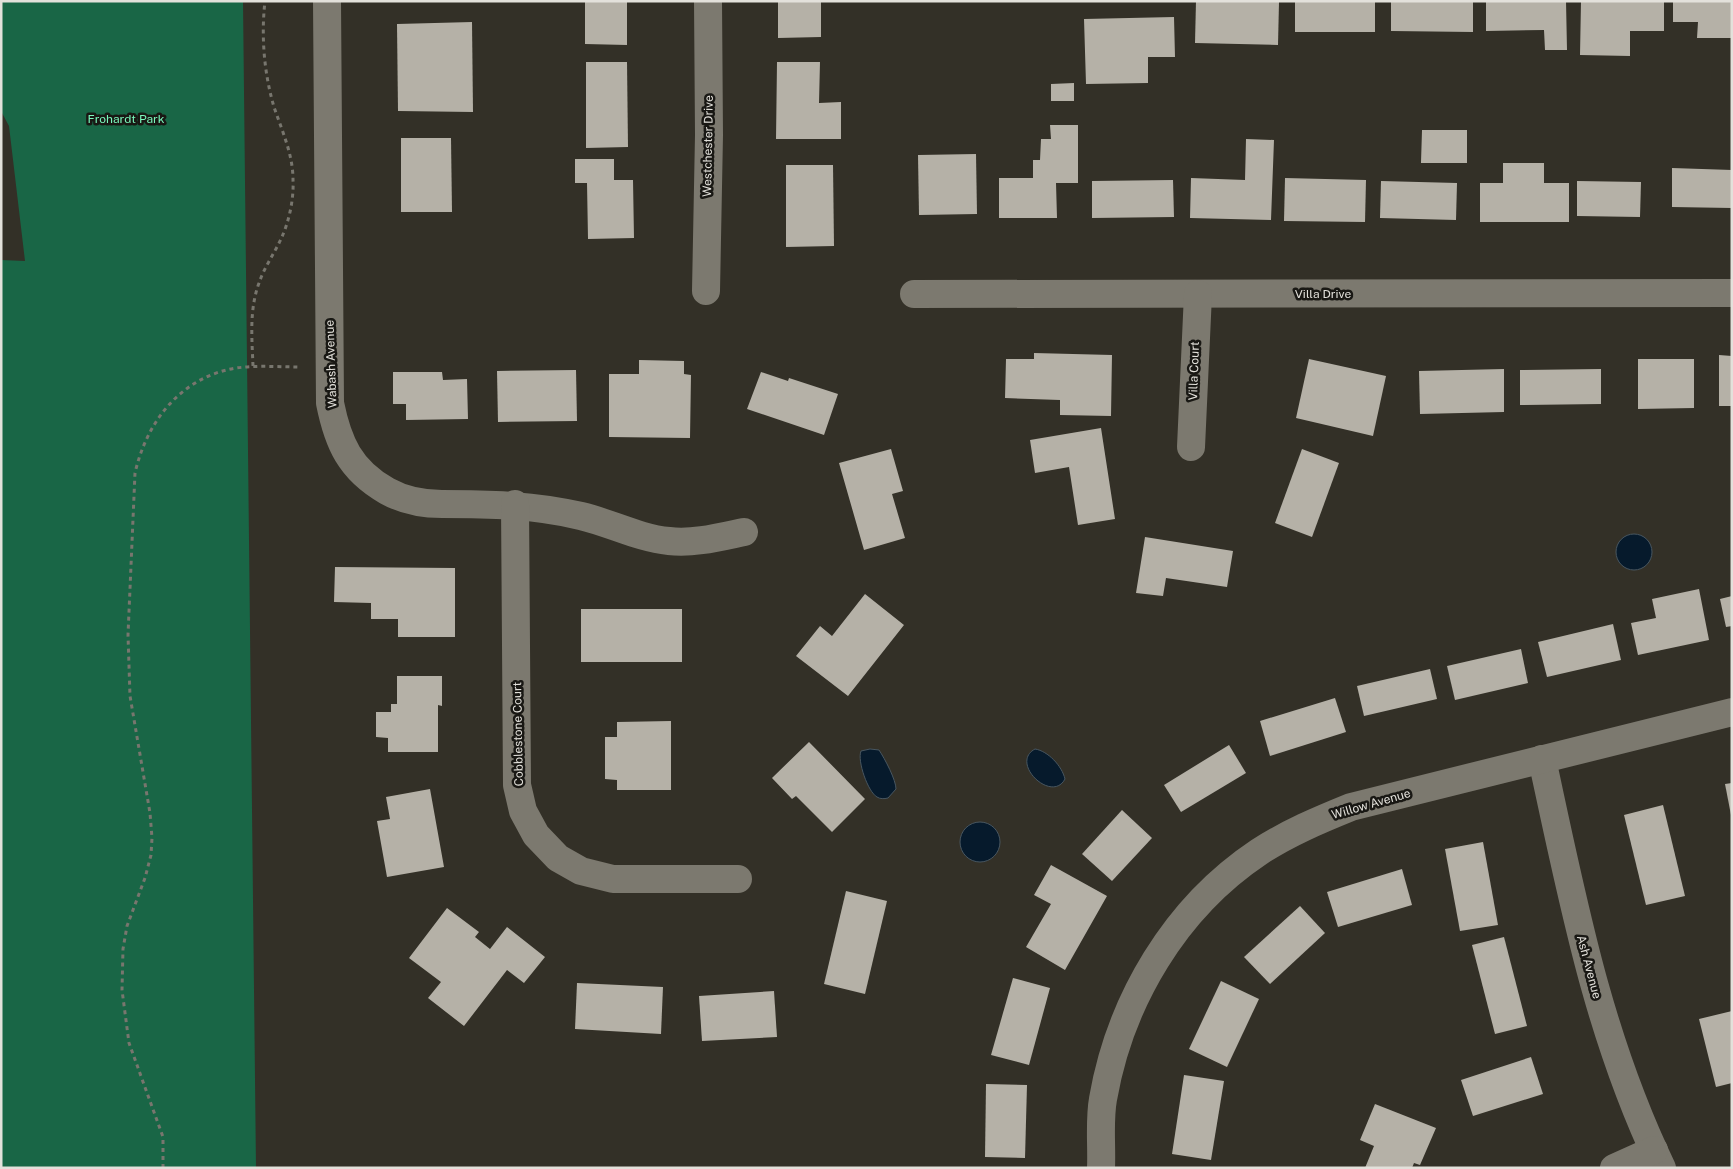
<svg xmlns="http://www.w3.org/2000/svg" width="1733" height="1169" viewBox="0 0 1733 1169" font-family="'Public Sans',sans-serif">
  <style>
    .green { fill: #196646 }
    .water { fill: #061a2c; stroke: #485660 }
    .building { fill: #b5b1a7 }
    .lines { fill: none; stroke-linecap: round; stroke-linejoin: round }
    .path { stroke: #78766e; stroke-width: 3; stroke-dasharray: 4 4; stroke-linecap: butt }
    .minor { stroke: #7c796f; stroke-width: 28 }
    .labels { text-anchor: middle; stroke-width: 5; stroke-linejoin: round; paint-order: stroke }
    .park-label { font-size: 12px; fill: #7af8bc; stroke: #191814 }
    .street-label { font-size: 12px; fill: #e3e1db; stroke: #191814 }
  </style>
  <rect width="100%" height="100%" fill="#333027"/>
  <path class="green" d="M 1,1 L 243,1 L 256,1168 L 1,1168 L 1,260 L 25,261 L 9,126 L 1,111 Z"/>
  <g class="water">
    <circle cx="1634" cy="552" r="18"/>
    <path d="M 870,749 L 879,750 C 885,759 896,780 896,789 L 888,798 C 884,799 880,799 877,797 C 868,792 857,761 861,751 Z"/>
    <path d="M 1035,749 C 1048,751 1062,766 1065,779 C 1052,804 1009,763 1035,749 Z"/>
    <circle cx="980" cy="842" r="20"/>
  </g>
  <g class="building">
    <path d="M 585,1 L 627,1 L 627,45 L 585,44 Z"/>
    <path d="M 778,1 L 821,1 L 821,37 L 778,38 Z"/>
    <path d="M 1196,1 L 1279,2 L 1278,45 L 1195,43 Z"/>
    <rect x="1295" y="1" width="80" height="31"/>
    <path d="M 1391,1 L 1473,1 L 1473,32 L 1391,31 Z"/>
    <path d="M 1486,1 L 1566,1 L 1567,50 L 1545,50 L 1544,30 L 1486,31 Z"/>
    <path d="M 1581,1 L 1664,1 L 1664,31 L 1630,31 L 1630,56 L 1580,55 Z"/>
    <path d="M 1673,1 L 1732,1 L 1732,38 L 1697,38 L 1698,22 L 1673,22 Z"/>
    <path d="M 1174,17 L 1175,57 L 1148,57 L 1148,83 L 1086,84 L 1084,19 Z"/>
    <path d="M 472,22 L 473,112 L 398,111 L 397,24 Z"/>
    <path d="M 586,62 L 627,62 L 628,147 L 586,148 Z"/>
    <path d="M 777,62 L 820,62 L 819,103 L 841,102 L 841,139 L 776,139 Z"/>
    <path d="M 1074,83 L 1074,101 L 1051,101 L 1051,84 Z"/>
    <path d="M 1050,125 L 1078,125 L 1078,183 L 1056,183 L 1057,218 L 999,218 L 999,178 L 1033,178 L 1033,160 L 1040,160 L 1041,139 L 1051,139 Z"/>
    <path d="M 1422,130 L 1467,130 L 1467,163 L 1421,163 Z"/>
    <path d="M 401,138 L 451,138 L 452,212 L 401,212 Z"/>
    <path d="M 1246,139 L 1274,140 L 1271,220 L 1190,218 L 1191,178 L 1245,180 Z"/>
    <path d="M 976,154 L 977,214 L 919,215 L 918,155 Z"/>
    <path d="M 575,159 L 614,159 L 614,180 L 633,180 L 634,238 L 588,239 L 587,183 L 575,183 Z"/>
    <path d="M 1503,163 L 1544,163 L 1544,183 L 1569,183 L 1569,222 L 1480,222 L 1480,183 L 1503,183 Z"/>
    <path d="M 786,165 L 833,165 L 834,246 L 786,247 Z"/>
    <path d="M 1672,168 L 1732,170 L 1732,208 L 1672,207 Z"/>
    <path d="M 1285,178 L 1366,180 L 1365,222 L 1284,221 Z"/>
    <path d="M 1173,180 L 1174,217 L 1092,218 L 1092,181 Z"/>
    <path d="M 1381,181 L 1457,183 L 1456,220 L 1380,218 Z"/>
    <path d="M 1577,181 L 1641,182 L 1640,217 L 1577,216 Z"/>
    <path d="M 1034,353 L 1112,355 L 1111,416 L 1060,415 L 1060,400 L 1005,398 L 1006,359 L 1034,359 Z"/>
    <path d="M 1719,355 L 1732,356 L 1732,406 L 1719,406 Z"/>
    <path d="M 1309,359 L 1386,376 L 1373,436 L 1296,418 Z"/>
    <path d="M 1638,359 L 1694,359 L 1694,408 L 1638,409 Z"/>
    <path d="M 639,360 L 684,361 L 684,374 L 691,375 L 690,438 L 609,437 L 609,374 L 639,374 Z"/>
    <path d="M 1504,369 L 1504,412 L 1420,414 L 1419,371 Z"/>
    <path d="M 1601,369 L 1601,404 L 1520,405 L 1520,370 Z"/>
    <path d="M 576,370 L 577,421 L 498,422 L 497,371 Z"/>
    <path d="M 393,372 L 442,372 L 443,380 L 467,379 L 468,419 L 406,420 L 406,404 L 393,404 Z"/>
    <path d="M 761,372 L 788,381 L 789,378 L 838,394 L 824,435 L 747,409 Z"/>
    <path d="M 1101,428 L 1115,519 L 1078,525 L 1069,467 L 1035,473 L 1030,440 Z"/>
    <path d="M 891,449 L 903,491 L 892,494 L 905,538 L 864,550 L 839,463 Z"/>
    <path d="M 1302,449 L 1339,463 L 1312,537 L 1275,523 Z"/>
    <path d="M 1145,537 L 1233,551 L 1227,587 L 1166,578 L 1163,596 L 1136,593 Z"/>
    <path d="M 335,567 L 455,568 L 455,637 L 398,637 L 398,619 L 371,619 L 371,603 L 334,602 Z"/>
    <path d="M 1699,589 L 1709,640 L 1638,655 L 1631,623 L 1656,618 L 1652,599 Z"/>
    <path d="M 865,594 L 904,625 L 848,696 L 796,656 L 820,626 L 832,636 Z"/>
    <path d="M 1732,596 L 1732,626 L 1726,627 L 1720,599 Z"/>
    <rect x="581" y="609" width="101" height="53"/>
    <path d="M 1613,624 L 1621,660 L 1547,677 L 1538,642 Z"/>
    <path d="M 1521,649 L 1528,683 L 1455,700 L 1447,666 Z"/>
    <path d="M 1430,669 L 1437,699 L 1364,716 L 1357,686 Z"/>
    <path d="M 397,676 L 442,676 L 442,706 L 438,705 L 438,752 L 388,752 L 388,738 L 376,737 L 376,712 L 391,712 L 391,704 L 397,704 Z"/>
    <path d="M 1335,698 L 1346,732 L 1270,756 L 1260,721 Z"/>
    <path d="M 671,721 L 671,790 L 617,790 L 617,780 L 605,779 L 605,737 L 617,737 L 617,722 Z"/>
    <path d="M 809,742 L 865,799 L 832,832 L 796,796 L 792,799 L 772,778 Z"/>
    <path d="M 1229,745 L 1246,773 L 1181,812 L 1164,785 Z"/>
    <path d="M 1732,783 L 1732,815 L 1731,815 L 1725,784 Z"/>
    <path d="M 430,789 L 444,867 L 387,877 L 377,821 L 390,819 L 386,797 Z"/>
    <path d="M 1663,805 L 1685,896 L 1646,905 L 1624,815 Z"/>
    <path d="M 1122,810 L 1152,838 L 1112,881 L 1082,854 Z"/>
    <path d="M 1483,842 L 1498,925 L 1460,931 L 1445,849 Z"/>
    <path d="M 1051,865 L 1107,896 L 1065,970 L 1026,947 L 1051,904 L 1034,895 Z"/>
    <path d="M 1402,869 L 1412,905 L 1338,927 L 1327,892 Z"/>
    <path d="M 846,891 L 887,901 L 865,994 L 824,984 Z"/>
    <path d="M 1300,906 L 1325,933 L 1270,984 L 1244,957 Z"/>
    <path d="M 447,908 L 479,932 L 475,937 L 490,949 L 507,927 L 545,957 L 524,983 L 507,970 L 464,1026 L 428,998 L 441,982 L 409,958 Z"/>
    <path d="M 1504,937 L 1527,1026 L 1495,1034 L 1472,945 Z"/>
    <path d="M 1013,978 L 1050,988 L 1029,1065 L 991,1055 Z"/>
    <path d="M 1221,981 L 1259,999 L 1227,1067 L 1189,1049 Z"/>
    <path d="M 577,983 L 663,987 L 661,1034 L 575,1029 Z"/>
    <path d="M 774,991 L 777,1037 L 702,1041 L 699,996 Z"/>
    <path d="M 1732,1011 L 1732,1083 L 1716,1087 L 1699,1019 Z"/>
    <path d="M 1531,1057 L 1543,1094 L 1473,1116 L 1461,1080 Z"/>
    <path d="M 1184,1075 L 1224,1081 L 1211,1160 L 1172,1154 Z"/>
    <path d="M 986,1084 L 1027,1085 L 1025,1158 L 985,1157 Z"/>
    <path d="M 1375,1104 L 1436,1128 L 1420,1165 L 1414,1163 L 1412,1168 L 1365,1168 L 1374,1146 L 1360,1140 Z"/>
  </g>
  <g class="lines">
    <g class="path">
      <path d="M 253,366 C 252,339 249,310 259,283 C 264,268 274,254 281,239 C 289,222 294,199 293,180 C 293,154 282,131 274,107 C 264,73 261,36 265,1"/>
      <path d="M 163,1168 L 163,1137 L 129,1043 L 122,990 L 123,949 L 127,926 L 145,878 L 151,855 L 152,838 L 150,813 L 130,696 L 128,635 L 135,473 C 147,421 181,377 236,368 C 258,365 280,367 301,367"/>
    </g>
    <g class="minor">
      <path d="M 327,1 L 330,403 C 338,443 350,470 387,491 C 403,500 424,504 442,504 C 491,504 534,505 581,516 C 611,523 638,538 669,541 C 693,544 720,537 744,532"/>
      <path d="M 706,291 L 709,135 L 708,1"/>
      <path d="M 914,294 L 1732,293"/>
      <path d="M 1191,447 L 1198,294"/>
      <path d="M 515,504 L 517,785 L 523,811 L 536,835 L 558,858 L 581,871 L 613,879 L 738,879"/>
      <path d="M 1542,759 C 1573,902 1598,1035 1662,1168"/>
      <path d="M 1101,1168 C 1102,1146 1099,1121 1103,1099 C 1120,1001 1175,908 1259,852 C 1288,833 1319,820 1351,807 L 1732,712"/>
      <path d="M 1614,1168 L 1654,1150"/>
    </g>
  </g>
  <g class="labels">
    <g class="park-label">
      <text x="126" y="123">Frohardt Park</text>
    </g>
    <g class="street-label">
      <text transform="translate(708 146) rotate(-89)" y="4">Westchester Drive</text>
      <text x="1323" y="298">Villa Drive</text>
      <text transform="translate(331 364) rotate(-92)" y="4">Wabash Avenue</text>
      <text transform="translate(1194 371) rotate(-88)" y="4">Villa Court</text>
      <text transform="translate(518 734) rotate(-91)" y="4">Cobblestone Court</text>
      <text transform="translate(1371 804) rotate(-16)" y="4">Willow Avenue</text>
      <text transform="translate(1589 967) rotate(75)" y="4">Ash Avenue</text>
    </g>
  </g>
  <rect width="1733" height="1169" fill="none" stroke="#e3e1db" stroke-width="5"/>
</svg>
